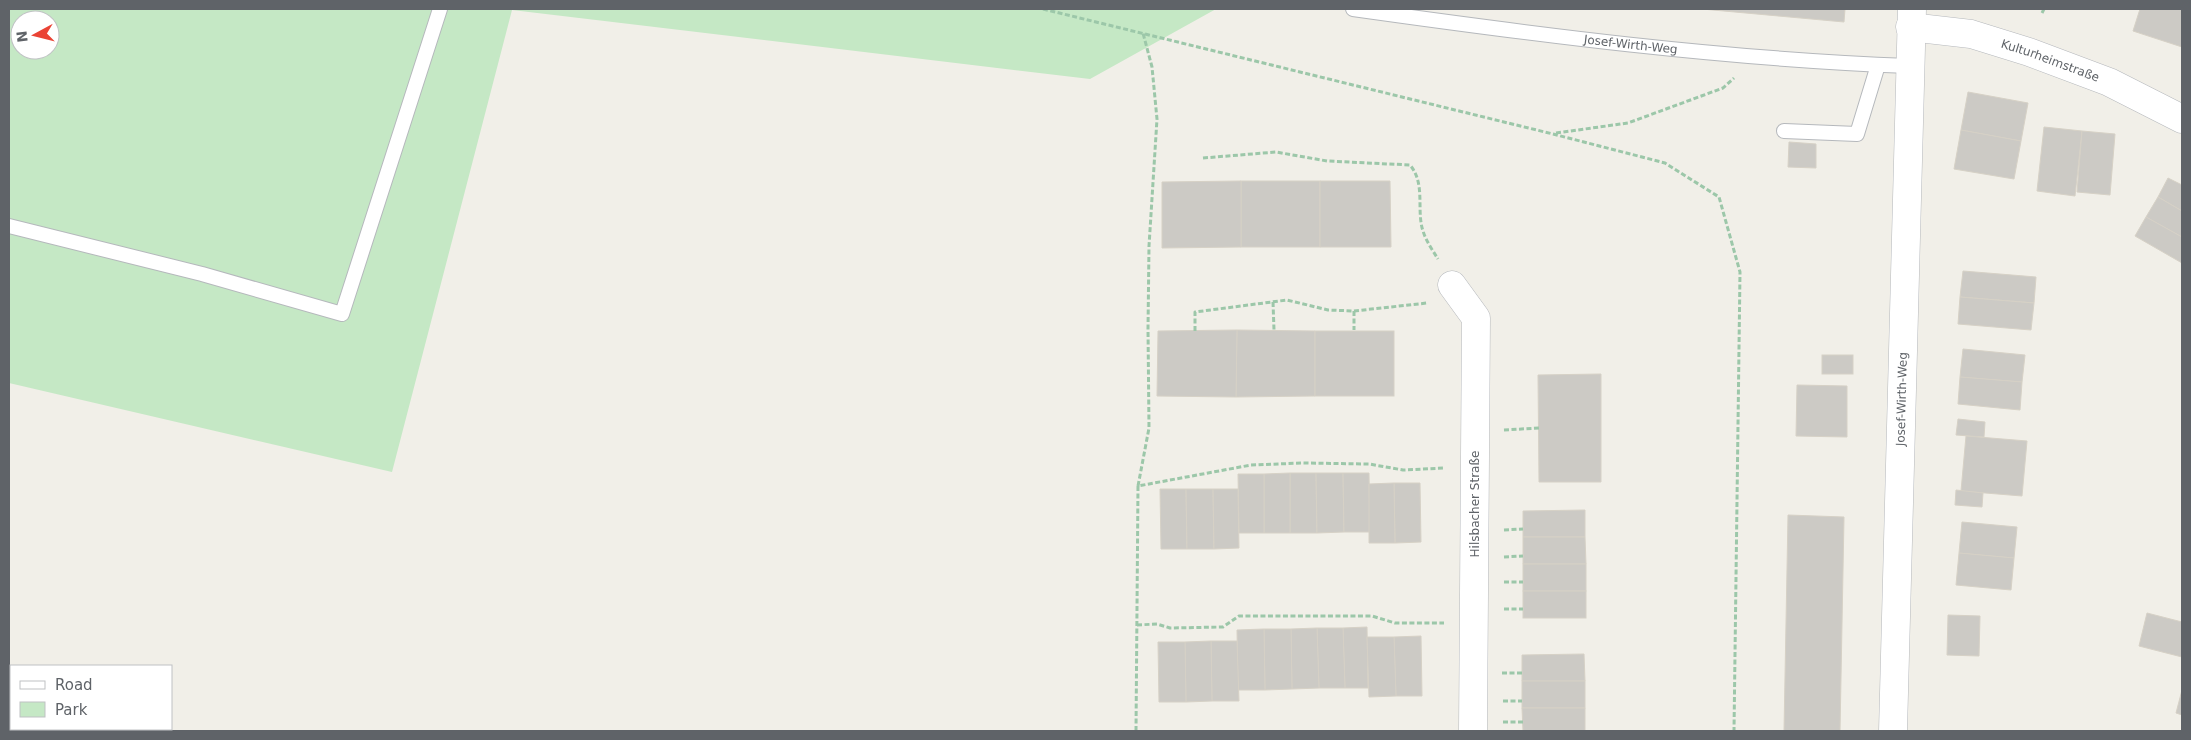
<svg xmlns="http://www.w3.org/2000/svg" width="2191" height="740" viewBox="0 0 2191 740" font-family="'DejaVu Sans',sans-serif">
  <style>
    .green { fill: #c5e8c5; fill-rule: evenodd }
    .building { fill: #cccac5; stroke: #d6d1c6 }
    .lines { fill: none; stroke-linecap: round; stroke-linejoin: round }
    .lane-casing { stroke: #b5b8bc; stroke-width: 16 }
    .street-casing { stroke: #b5b8bc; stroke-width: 29 }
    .path { stroke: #9cc7a9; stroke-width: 3; stroke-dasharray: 5 2.5; stroke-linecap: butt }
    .lane { stroke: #fff; stroke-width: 14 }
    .street { stroke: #fff; stroke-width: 28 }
    .labels { text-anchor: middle; stroke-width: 4; stroke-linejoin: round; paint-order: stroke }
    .street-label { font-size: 12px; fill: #5f6368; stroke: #fff }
  </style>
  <rect width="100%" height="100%" fill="#f1efe8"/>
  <path class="green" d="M 9,9 L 1216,9 L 1090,79 L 512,10 L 392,472 L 9,383 ZM 20,20 L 50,20 L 50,50 L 20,50 Z"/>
  <g class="building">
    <path d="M 1702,9 L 1845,9 L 1844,22 Z"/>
    <path d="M 2140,9 L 2182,9 L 2182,47 L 2133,31 Z"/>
    <path d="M 1968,92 L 2028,103 L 2021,141 L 1961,130 Z"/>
    <path d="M 2044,127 L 2082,131 L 2075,196 L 2037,191 Z"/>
    <path d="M 1961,130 L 2021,141 L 2014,179 L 1954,169 Z"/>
    <path d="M 2082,131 L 2115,134 L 2110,195 L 2077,192 Z"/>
    <path d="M 1789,142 L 1816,144 L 1816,168 L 1788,167 Z"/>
    <path d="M 2168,178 L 2182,185 L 2182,211 L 2158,197 Z"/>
    <rect x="1241" y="181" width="79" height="66"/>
    <path d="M 1241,181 L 1241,247 L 1162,248 L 1162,182 Z"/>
    <path d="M 1320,181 L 1390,181 L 1391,247 L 1320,247 Z"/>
    <path d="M 2158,197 L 2182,211 L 2182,237 L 2146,217 Z"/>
    <path d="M 2146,217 L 2182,237 L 2182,263 L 2135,236 Z"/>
    <path d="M 1963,271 L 2036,277 L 2034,303 L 1960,297 Z"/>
    <path d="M 1960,297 L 2034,303 L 2031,330 L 1958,324 Z"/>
    <path d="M 1237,330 L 1315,331 L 1315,396 L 1236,397 Z"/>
    <path d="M 1237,330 L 1236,397 L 1157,396 L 1158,331 Z"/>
    <rect x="1315" y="331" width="79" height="65"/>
    <path d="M 1963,349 L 2025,355 L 2022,382 L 1960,377 Z"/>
    <rect x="1822" y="355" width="31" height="19"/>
    <path d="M 1601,374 L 1601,482 L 1539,482 L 1538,375 Z"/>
    <path d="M 1960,377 L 2022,382 L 2020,410 L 1958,404 Z"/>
    <path d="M 1797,385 L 1847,386 L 1847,437 L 1796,436 Z"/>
    <path d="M 1958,419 L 1985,422 L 1984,437 L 1956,435 Z"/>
    <path d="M 1966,436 L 2027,441 L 2022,496 L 1961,491 Z"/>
    <path d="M 1290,473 L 1316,473 L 1317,533 L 1290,533 Z"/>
    <path d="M 1290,473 L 1290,533 L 1264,533 L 1264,474 Z"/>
    <path d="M 1316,473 L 1343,473 L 1344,532 L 1317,533 Z"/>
    <path d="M 1343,473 L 1369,473 L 1370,532 L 1344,532 Z"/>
    <path d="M 1238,474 L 1264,474 L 1264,533 L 1239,533 Z"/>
    <path d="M 1394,483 L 1420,483 L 1421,542 L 1395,543 Z"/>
    <path d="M 1394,483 L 1395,543 L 1369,543 L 1369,484 Z"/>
    <path d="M 1160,489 L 1186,489 L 1187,549 L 1161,549 Z"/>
    <path d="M 1186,489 L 1213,489 L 1214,549 L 1187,549 Z"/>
    <path d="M 1213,489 L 1238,489 L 1239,548 L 1214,549 Z"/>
    <path d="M 1956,490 L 1983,493 L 1982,507 L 1955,505 Z"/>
    <path d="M 1585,510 L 1585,537 L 1523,537 L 1523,511 Z"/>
    <path d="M 1788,515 L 1844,517 L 1840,731 L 1784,731 Z"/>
    <path d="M 1962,522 L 2017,527 L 2014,558 L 1959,553 Z"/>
    <path d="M 1523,537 L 1585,537 L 1586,564 L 1523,564 Z"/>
    <path d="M 1959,553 L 2014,558 L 2011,590 L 1956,585 Z"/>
    <rect x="1523" y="564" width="63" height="27"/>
    <rect x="1523" y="591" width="63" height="27"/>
    <path d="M 2147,613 L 2182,622 L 2182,657 L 2139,646 Z"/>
    <path d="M 1948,615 L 1980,616 L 1979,656 L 1947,655 Z"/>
    <path d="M 1367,627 L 1368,688 L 1345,688 L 1343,628 Z"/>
    <path d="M 1317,628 L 1343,628 L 1345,688 L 1319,688 Z"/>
    <path d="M 1317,628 L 1319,688 L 1292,689 L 1291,629 Z"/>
    <path d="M 1264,629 L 1291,629 L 1292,689 L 1265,690 Z"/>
    <path d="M 1264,629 L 1265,690 L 1238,690 L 1237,630 Z"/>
    <path d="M 1421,636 L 1422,696 L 1396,696 L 1394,637 Z"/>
    <path d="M 1367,637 L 1394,637 L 1396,696 L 1369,697 Z"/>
    <path d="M 1211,641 L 1237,641 L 1239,701 L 1212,701 Z"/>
    <path d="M 1211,641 L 1212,701 L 1186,702 L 1185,642 Z"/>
    <path d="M 1158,642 L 1185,642 L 1186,702 L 1159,702 Z"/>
    <path d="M 1584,654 L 1585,681 L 1522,681 L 1522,655 Z"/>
    <rect x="1522" y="681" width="63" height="27"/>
    <path d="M 2182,690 L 2182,715 L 2176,713 Z"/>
    <path d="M 1522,708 L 1585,708 L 1585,731 L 1523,731 Z"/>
  </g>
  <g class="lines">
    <g class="lane-casing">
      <g id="lane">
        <path id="s1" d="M 1353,9 C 1538,35 1722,59 1909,66"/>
        <path d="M 1784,131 L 1857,134 L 1878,65"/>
        <path d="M 9,226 L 202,274 L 342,314 L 440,9"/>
      </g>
    </g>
    <g class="street-casing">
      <g id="street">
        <path id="s2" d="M 1910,27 L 1971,34 L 2029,52 L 2109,82 L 2182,119"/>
        <path d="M 1452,285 L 1476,318 L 1473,731"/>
        <path id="s3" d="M 1893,731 L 1912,9"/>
      </g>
    </g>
    <g class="path">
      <path d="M 1043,9 L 1553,134 L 1665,163 L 1719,197 L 1740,272 L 1734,731"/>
      <path d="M 2042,13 L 2044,9"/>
      <path d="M 1556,133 L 1628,123 L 1723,88 L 1734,78"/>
      <path d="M 1203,158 L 1276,152 L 1327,161 L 1410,165 C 1426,184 1416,210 1423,231 C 1426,241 1433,251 1438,259"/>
      <path d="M 1273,302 L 1274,330"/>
      <path d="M 1354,311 L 1354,330"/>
      <path d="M 1195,331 L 1195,312 L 1287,300 L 1328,310 L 1354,311 L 1427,303"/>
      <path d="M 1504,430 L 1539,428"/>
      <path d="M 1138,486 L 1149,428 L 1148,329 L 1149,246 L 1157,119 L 1152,67 L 1143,33"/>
      <path d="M 1504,530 L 1523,529"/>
      <path d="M 1504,557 L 1523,556"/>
      <path d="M 1504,582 L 1523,582"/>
      <path d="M 1504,609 L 1523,609"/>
      <path d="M 1137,625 L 1157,624 L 1170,628 L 1223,627 L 1239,616 L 1372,616 L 1395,623 L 1444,623"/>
      <path d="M 1502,673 L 1522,673"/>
      <path d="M 1503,701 L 1522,701"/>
      <path d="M 1503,722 L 1523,722"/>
      <path d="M 1136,731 L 1138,486 L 1251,465 L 1303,463 L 1369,464 L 1403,470 L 1445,468"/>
    </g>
    <use href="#lane" class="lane"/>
    <use href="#street" class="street"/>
  </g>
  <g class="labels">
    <g class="street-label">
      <text dy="4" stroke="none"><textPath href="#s1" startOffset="280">Josef-Wirth-Weg</textPath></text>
      <text dy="4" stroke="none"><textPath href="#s2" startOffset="145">Kulturheimstraße</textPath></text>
      <text dy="4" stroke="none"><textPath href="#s3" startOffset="332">Josef-Wirth-Weg</textPath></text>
      <text transform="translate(1475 504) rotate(-90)" y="4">Hilsbacher Straße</text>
    </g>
  </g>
  <rect width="2191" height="740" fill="none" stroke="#5f6368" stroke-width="20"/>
  <rect x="10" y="665" width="162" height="65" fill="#ffffff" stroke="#bfc1c3"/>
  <rect x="20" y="681" width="25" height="8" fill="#ffffff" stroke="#bfc1c3"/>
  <text x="55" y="690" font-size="15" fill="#5f6368">Road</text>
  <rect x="20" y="702" width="25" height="15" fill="#c5e8c5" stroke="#bfc1c3"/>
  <text x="55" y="715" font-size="15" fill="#5f6368">Park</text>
  <g transform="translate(35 35) rotate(263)"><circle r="24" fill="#ffffff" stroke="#bfc1c3"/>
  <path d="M0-4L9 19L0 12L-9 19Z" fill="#ea4335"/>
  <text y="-8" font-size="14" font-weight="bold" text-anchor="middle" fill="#5f6368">N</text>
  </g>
</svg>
